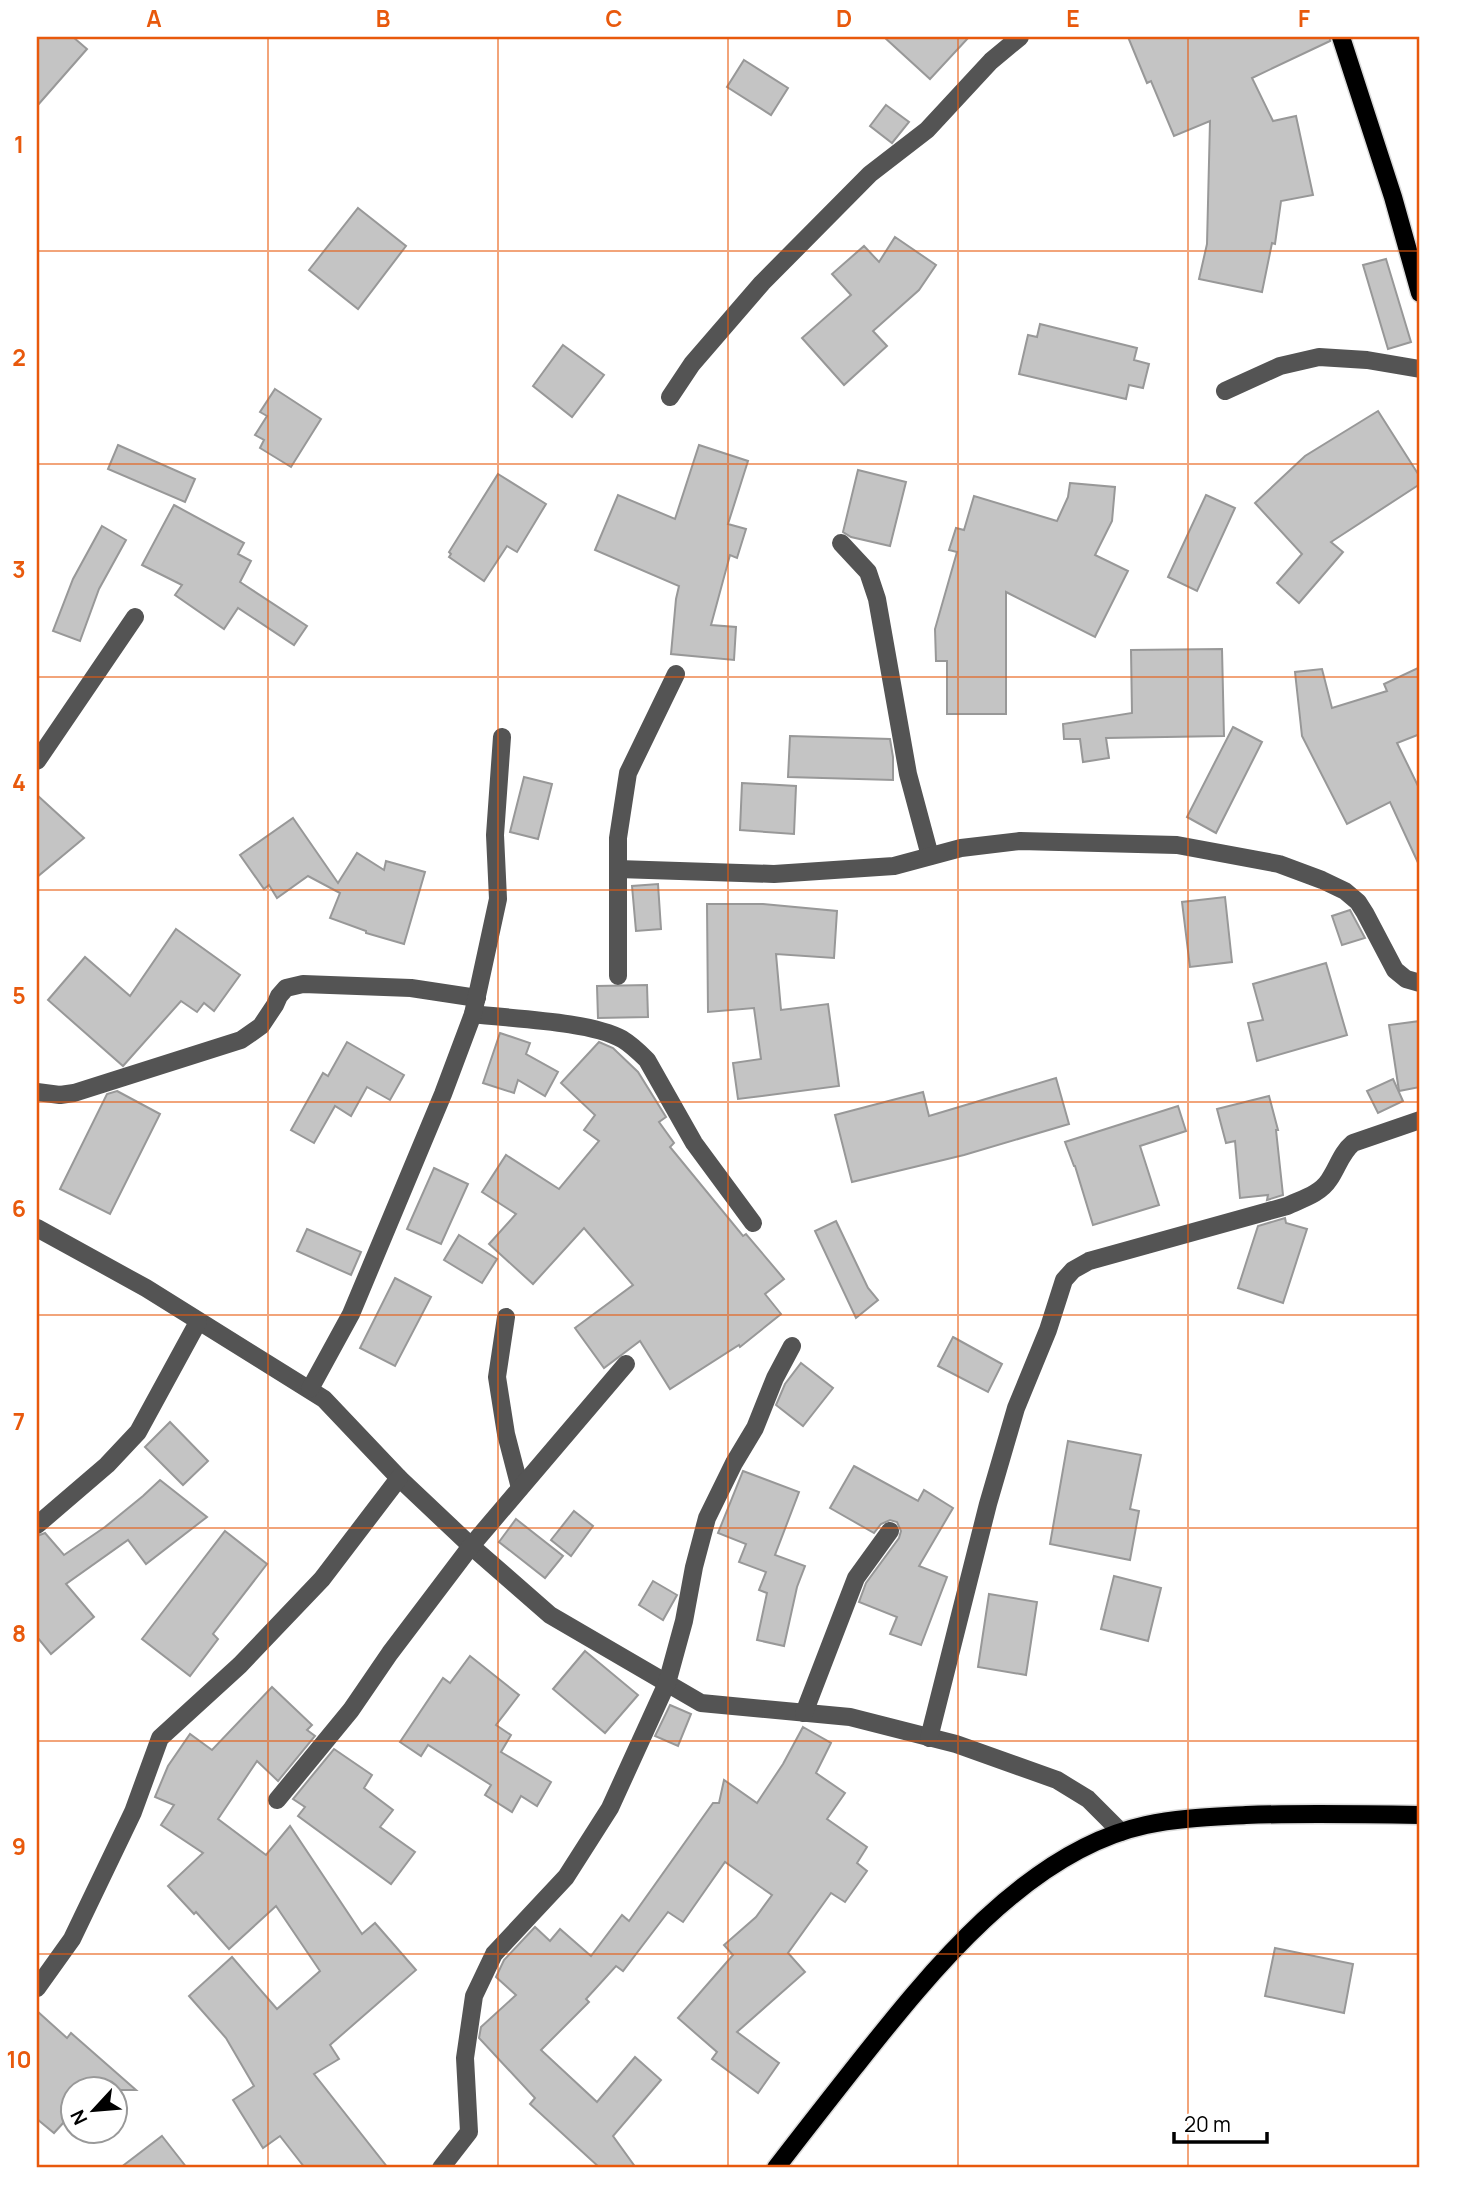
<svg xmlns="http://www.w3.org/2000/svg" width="1457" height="2205" viewBox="0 0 1457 2205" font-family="Manrope,sans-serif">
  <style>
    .building { fill: #c4c4c4; stroke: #989898; stroke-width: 2 }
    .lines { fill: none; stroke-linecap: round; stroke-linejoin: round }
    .major-casing { stroke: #dbdbdb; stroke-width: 21 }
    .minor { stroke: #545454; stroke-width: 18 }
    .major { stroke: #000; stroke-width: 18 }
    .grid { fill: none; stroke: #e8590c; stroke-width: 2; stroke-opacity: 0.55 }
    .neatline { fill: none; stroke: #e8590c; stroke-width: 2.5 }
    .grid-label { font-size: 23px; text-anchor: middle; font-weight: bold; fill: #e8590c }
  </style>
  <rect width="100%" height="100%" fill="#fff"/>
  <g class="building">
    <path d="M 37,37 L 73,37 L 87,49 L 37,106 Z"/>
    <path d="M 884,37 L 969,37 L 930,79 Z"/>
    <path d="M 1128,37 L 1330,37 L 1330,41 L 1252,78 L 1273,121 L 1296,116 L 1313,195 L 1281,201 L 1275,244 L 1272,243 L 1262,292 L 1199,279 L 1207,244 L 1210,121 L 1174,136 L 1151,81 L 1147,83 Z"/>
    <path d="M 744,60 L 788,88 L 771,115 L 727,87 Z"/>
    <path d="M 886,105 L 909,122 L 892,143 L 870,126 Z"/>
    <path d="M 358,208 L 406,246 L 358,309 L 309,270 Z"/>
    <path d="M 895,237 L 936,265 L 919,290 L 873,331 L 887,346 L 844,385 L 802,338 L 851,295 L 832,274 L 864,246 L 879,262 Z"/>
    <path d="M 1386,259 L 1411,342 L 1388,349 L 1363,265 Z"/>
    <path d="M 1040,324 L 1137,348 L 1134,360 L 1149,364 L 1143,388 L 1129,385 L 1126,399 L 1019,374 L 1028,335 L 1037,337 Z"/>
    <path d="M 563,345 L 604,375 L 572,417 L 533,386 Z"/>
    <path d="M 275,389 L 321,419 L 291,467 L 260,448 L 264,440 L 255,435 L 267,416 L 260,412 Z"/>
    <path d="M 1378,411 L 1420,477 L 1420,484 L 1331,542 L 1343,552 L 1299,603 L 1277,583 L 1302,554 L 1255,503 L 1305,456 Z"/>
    <path d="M 118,445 L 195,479 L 185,502 L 108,469 Z"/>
    <path d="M 699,445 L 748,461 L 728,524 L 746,529 L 737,558 L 730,555 L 711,625 L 736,627 L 734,660 L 671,654 L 676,599 L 679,586 L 595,550 L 618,495 L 675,519 Z"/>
    <path d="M 858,470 L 906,482 L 890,546 L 851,537 L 843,532 Z"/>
    <path d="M 498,474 L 546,504 L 517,552 L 507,546 L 484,581 L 449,557 L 451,554 L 449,552 Z"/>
    <path d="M 1070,483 L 1115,487 L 1112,521 L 1095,555 L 1128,571 L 1095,637 L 1006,592 L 1006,714 L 947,714 L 947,661 L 936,661 L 935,629 L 957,552 L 949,550 L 956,528 L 964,530 L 974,496 L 1057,521 L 1068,497 Z"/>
    <path d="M 1206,495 L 1235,508 L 1197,591 L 1168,577 Z"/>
    <path d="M 174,505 L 244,543 L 238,554 L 251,561 L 240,582 L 307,626 L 294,645 L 238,608 L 224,629 L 175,595 L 182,585 L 142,565 Z"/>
    <path d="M 102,526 L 126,540 L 99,589 L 80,641 L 53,631 L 73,579 Z"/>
    <path d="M 1222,649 L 1224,736 L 1106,738 L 1109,758 L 1083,762 L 1080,739 L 1064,739 L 1063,724 L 1132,713 L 1131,650 Z"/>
    <path d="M 1420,667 L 1420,734 L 1397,743 L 1420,790 L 1420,867 L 1390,802 L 1347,824 L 1302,736 L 1295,672 L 1322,669 L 1332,708 L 1387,691 L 1384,684 Z"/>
    <path d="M 1233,727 L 1262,742 L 1216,833 L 1187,817 Z"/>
    <path d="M 790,736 L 890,739 L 893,757 L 893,780 L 788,777 Z"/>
    <path d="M 524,777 L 552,784 L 538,839 L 510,832 Z"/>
    <path d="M 742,783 L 796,786 L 794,834 L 740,830 Z"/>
    <path d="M 37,795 L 84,838 L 37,877 Z"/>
    <path d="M 293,818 L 338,883 L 357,853 L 384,870 L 386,861 L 425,872 L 404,944 L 366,933 L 366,931 L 330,918 L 340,893 L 308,876 L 277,898 L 269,885 L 264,889 L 240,855 Z"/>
    <path d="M 658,884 L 661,929 L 636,931 L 632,886 Z"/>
    <path d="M 1225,897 L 1232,962 L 1190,967 L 1182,902 Z"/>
    <path d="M 707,904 L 763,904 L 837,911 L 834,958 L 776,954 L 781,1010 L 828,1004 L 839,1086 L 738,1099 L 733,1063 L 761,1059 L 754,1008 L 708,1012 Z"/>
    <path d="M 1350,910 L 1365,938 L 1342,945 L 1332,916 Z"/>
    <path d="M 176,929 L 240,975 L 214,1011 L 204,1003 L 197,1012 L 181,1001 L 123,1066 L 48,1000 L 85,957 L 130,996 Z"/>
    <path d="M 1326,963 L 1347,1035 L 1257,1061 L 1248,1023 L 1263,1020 L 1253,984 Z"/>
    <path d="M 647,985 L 648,1017 L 598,1018 L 597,986 Z"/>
    <path d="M 1420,1021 L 1420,1087 L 1399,1091 L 1389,1025 Z"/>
    <path d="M 500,1033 L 530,1043 L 526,1054 L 558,1072 L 545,1096 L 518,1080 L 514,1093 L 483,1083 Z"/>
    <path d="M 347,1042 L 404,1075 L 390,1100 L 367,1087 L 351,1116 L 335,1106 L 314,1143 L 291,1130 L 323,1073 L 328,1076 Z"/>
    <path d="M 599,1042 L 613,1048 L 638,1072 L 666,1117 L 659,1122 L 674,1143 L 670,1147 L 743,1236 L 746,1234 L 784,1279 L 765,1294 L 781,1314 L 740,1347 L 739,1345 L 670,1389 L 640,1341 L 604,1368 L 575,1328 L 633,1285 L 584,1228 L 533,1284 L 489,1244 L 516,1214 L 482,1192 L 506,1155 L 559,1189 L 599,1141 L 584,1130 L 595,1115 L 561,1083 Z"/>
    <path d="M 1056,1078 L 1069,1124 L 964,1155 L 852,1182 L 835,1115 L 923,1092 L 929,1116 Z"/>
    <path d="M 1393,1079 L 1403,1101 L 1378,1113 L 1367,1091 Z"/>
    <path d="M 117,1091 L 160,1114 L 110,1214 L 60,1189 L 107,1094 Z"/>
    <path d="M 1269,1096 L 1278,1130 L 1276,1130 L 1283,1195 L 1267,1200 L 1268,1195 L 1240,1198 L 1235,1141 L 1226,1143 L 1217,1109 Z"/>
    <path d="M 1178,1106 L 1186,1131 L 1140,1146 L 1159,1205 L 1093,1225 L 1075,1166 L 1074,1166 L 1065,1142 Z"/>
    <path d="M 434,1168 L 468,1184 L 441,1244 L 407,1229 Z"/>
    <path d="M 1285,1218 L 1286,1223 L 1307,1229 L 1283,1303 L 1238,1288 L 1258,1226 Z"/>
    <path d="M 836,1221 L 868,1288 L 878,1300 L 856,1318 L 815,1231 Z"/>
    <path d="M 307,1229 L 361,1252 L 351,1275 L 297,1251 Z"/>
    <path d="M 459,1235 L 497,1259 L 482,1283 L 444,1260 Z"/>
    <path d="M 395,1278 L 431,1297 L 395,1366 L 360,1348 Z"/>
    <path d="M 953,1337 L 1002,1364 L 988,1392 L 938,1366 Z"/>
    <path d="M 801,1363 L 833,1388 L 803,1426 L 776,1405 L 785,1384 Z"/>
    <path d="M 170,1422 L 208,1461 L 183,1485 L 145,1447 Z"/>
    <path d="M 1068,1441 L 1141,1455 L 1130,1509 L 1139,1511 L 1130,1560 L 1050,1544 Z"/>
    <path d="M 854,1466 L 918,1501 L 924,1490 L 953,1508 L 919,1566 L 947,1577 L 921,1645 L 890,1634 L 897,1617 L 859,1602 L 866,1583 L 899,1538 L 901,1531 L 897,1522 L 890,1520 L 881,1524 L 874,1533 L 830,1508 Z"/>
    <path d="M 743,1471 L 799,1492 L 775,1555 L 805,1566 L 797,1587 L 784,1646 L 757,1640 L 767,1593 L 759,1590 L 766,1572 L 739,1562 L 746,1544 L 718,1533 Z"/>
    <path d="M 160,1480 L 207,1517 L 146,1564 L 128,1540 L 66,1584 L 94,1617 L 51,1654 L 37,1637 L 37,1536 L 45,1533 L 64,1555 L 105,1527 L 143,1496 Z"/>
    <path d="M 574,1511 L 593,1526 L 571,1556 L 551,1540 Z"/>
    <path d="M 516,1519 L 563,1556 L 545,1578 L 499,1542 Z"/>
    <path d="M 225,1531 L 267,1564 L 213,1634 L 218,1639 L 190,1676 L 142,1639 Z"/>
    <path d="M 1114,1576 L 1161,1588 L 1148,1641 L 1101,1629 Z"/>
    <path d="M 653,1581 L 677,1595 L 663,1620 L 639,1605 Z"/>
    <path d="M 989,1594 L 1037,1602 L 1026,1675 L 978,1667 Z"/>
    <path d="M 585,1651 L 638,1695 L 605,1733 L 553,1689 Z"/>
    <path d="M 470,1656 L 519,1695 L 496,1725 L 511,1735 L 501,1752 L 551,1782 L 537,1806 L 521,1796 L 512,1812 L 485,1795 L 491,1785 L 428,1745 L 421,1756 L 400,1742 L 443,1678 L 450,1683 Z"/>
    <path d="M 272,1687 L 312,1725 L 307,1730 L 315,1736 L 278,1781 L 257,1761 L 218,1819 L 266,1855 L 290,1826 L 362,1934 L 375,1923 L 416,1970 L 330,2045 L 339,2059 L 314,2074 L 388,2168 L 305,2168 L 280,2136 L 263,2148 L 233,2100 L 254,2086 L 226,2038 L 189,1996 L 232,1957 L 277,2009 L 320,1971 L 276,1906 L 229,1949 L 196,1912 L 194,1914 L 168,1886 L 203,1853 L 161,1825 L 174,1805 L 155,1797 L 168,1766 L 190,1734 L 212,1750 Z"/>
    <path d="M 670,1705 L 691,1714 L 678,1746 L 655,1736 Z"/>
    <path d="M 803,1727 L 831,1743 L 816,1773 L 845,1793 L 827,1819 L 867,1847 L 857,1863 L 867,1871 L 845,1902 L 831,1893 L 788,1953 L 805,1972 L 737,2032 L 779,2063 L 758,2093 L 712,2059 L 717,2052 L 678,2018 L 733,1955 L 724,1945 L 756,1917 L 772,1895 L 725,1862 L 683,1922 L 668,1912 L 623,1971 L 616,1966 L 586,1999 L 589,2002 L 541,2050 L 597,2102 L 635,2057 L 661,2080 L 613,2136 L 636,2168 L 600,2168 L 530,2104 L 535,2098 L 479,2038 L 481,2027 L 516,1995 L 496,1977 L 504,1960 L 535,1927 L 550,1941 L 560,1929 L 591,1956 L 622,1915 L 629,1921 L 713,1803 L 719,1803 L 724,1780 L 757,1803 L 783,1764 Z"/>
    <path d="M 334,1749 L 372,1775 L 364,1788 L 393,1810 L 380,1827 L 415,1852 L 391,1884 L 298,1816 L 305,1807 L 293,1799 Z"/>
    <path d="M 1275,1948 L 1353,1964 L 1344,2013 L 1265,1996 Z"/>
    <path d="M 37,2011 L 67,2038 L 71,2033 L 136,2090 L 74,2090 L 74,2111 L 54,2133 L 37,2119 Z"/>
    <path d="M 162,2136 L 187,2168 L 120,2168 Z"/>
  </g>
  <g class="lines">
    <g class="major-casing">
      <g id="major">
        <path d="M 1341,37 L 1393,197 L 1420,293"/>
        <path d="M 776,2168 C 802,2134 828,2101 854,2068 C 927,1976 1025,1851 1146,1825 C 1178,1818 1212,1817 1246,1815 C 1304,1813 1362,1814 1420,1815"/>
      </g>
    </g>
    <g class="minor">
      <path d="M 1225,391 L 1280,366 L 1319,357 L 1367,360 L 1420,369"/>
      <path d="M 670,397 L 692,364 L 762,283 L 870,174 L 927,130 L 991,61 L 1020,37"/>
      <path d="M 841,543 L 868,572 L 877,599 L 908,774 L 930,856"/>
      <path d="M 37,761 L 135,617"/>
      <path d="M 618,869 L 774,874 L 894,866 L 961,848 L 1020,841 L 1177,845 L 1279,864 L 1322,880 L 1345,891 L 1358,902 L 1365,913 L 1395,970 L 1406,979 L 1420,983"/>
      <path d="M 618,976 L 618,838 L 628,773 L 676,674"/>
      <path d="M 473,1014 C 513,1019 589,1021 622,1039 C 632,1045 640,1053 647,1060 L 694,1143 L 753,1223"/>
      <path d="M 37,1092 L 60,1095 L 74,1093 L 241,1040 L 261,1026 L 275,1005 L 279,996 L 286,988 L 303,984 L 411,988 L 477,998"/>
      <path d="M 37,1228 L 146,1288 L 324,1399 L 399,1478 L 471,1546 L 550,1615 L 701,1703 L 850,1717 L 956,1744 L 1057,1780 L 1088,1799 L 1121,1832"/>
      <path d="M 506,1317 L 497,1377 L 506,1434 L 520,1488"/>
      <path d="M 310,1389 L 351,1314 L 443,1094 L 473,1014 L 498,899 L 495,835 L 502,737"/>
      <path d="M 37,1525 L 107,1465 L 138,1432 L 198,1322"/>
      <path d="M 804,1713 L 856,1578 L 890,1531"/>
      <path d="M 929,1738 L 988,1504 L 1016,1408 L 1048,1330 L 1064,1280 L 1073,1270 L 1089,1261 L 1287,1206 C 1302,1199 1320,1194 1329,1180 C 1338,1167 1341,1153 1353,1143 L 1420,1120"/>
      <path d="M 277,1800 L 351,1710 L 390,1653 L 471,1546 L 626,1364"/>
      <path d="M 37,1988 L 72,1939 L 133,1812 L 160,1738 L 240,1665 L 322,1579 L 399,1478"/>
      <path d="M 441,2168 L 469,2132 L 465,2058 L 474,1996 L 494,1954 L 566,1877 L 610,1808 L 667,1683 L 684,1621 L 694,1567 L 707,1518 L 734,1463 L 755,1428 L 775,1378 L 792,1346"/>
    </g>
    <use href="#major" class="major"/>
  </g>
  <path class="grid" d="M 268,37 L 268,2168M 498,37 L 498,2168M 728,37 L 728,2168M 958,37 L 958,2168M 1188,37 L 1188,2168M 37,251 L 1420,251M 37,464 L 1420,464M 37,677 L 1420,677M 37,890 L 1420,890M 37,1102 L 1420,1102M 37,1315 L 1420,1315M 37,1528 L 1420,1528M 37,1741 L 1420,1741M 37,1954 L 1420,1954"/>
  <rect width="1457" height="2205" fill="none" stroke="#ffffff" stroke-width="77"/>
  <g transform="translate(94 2110) rotate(244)"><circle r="33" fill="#ffffff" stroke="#999999" stroke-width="2"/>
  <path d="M0-5L12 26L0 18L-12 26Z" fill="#000000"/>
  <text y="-10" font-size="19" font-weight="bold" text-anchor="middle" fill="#000000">N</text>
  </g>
  <path d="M1174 2132v10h93v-10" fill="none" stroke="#000000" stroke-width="3.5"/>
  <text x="1184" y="2132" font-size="21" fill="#000000" stroke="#ffffff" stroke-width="5" paint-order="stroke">20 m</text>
  <rect x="38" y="38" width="1380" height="2128" class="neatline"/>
  <g class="grid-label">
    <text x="154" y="27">A</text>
    <text x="383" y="27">B</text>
    <text x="614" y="27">C</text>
    <text x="844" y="27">D</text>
    <text x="1073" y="27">E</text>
    <text x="1304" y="27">F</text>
    <text x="19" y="153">1</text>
    <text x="19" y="366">2</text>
    <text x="19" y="578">3</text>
    <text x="19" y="791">4</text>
    <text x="19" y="1004">5</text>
    <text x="19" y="1217">6</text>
    <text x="19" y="1430">7</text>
    <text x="19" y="1642">8</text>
    <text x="19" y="1855">9</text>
    <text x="19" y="2068">10</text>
  </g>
</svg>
